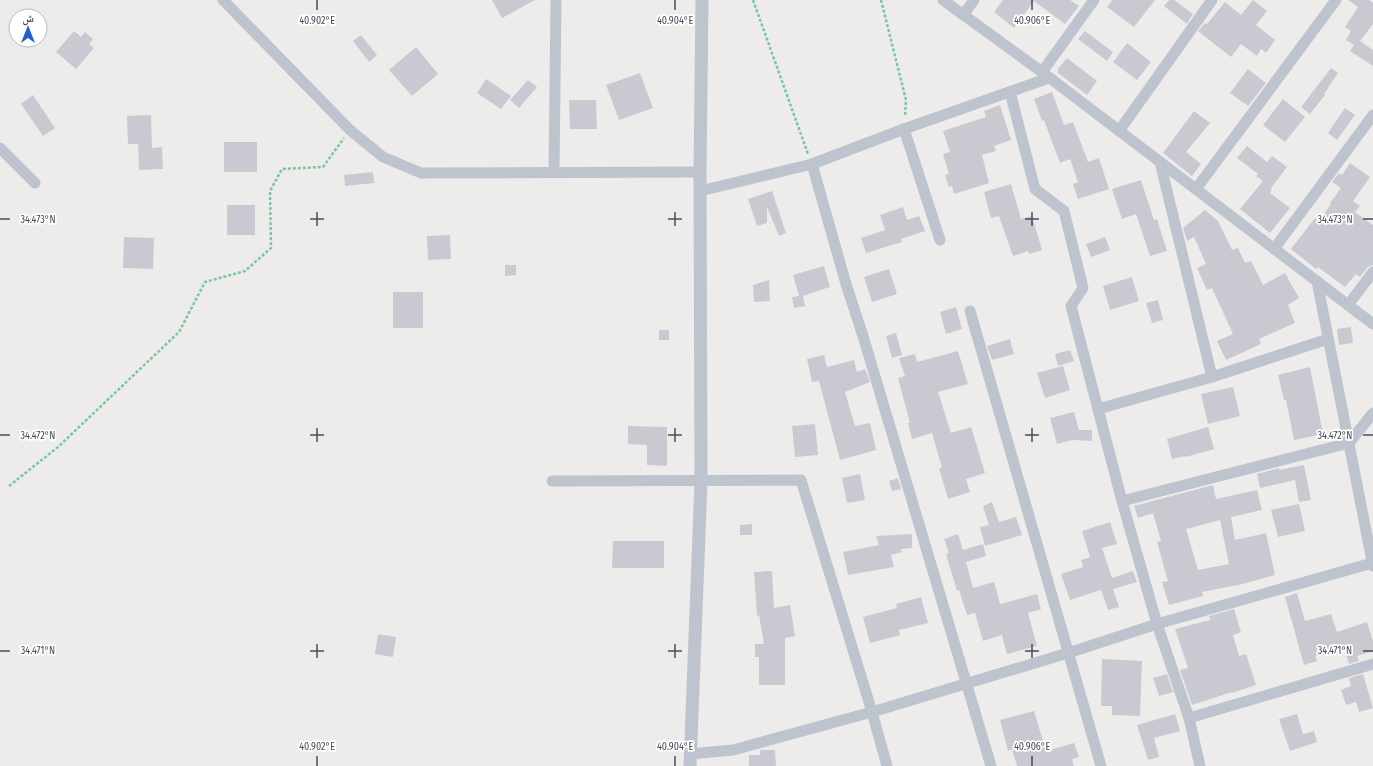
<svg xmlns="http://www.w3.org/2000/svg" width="1373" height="766" viewBox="0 0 1373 766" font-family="'Fira Sans Condensed','Noto Naskh Arabic',sans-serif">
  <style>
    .building { fill: #c9cad1; fill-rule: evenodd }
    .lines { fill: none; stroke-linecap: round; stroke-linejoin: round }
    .path { stroke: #75c7a6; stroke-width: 2.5; stroke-dasharray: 3 2; stroke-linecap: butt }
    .minor { stroke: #bdc4cd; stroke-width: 11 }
    .tertiary { stroke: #bdc4cd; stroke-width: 13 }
    .ticks { fill: none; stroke: #454d58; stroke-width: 1.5 }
    .ticks-label { font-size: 10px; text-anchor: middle; fill: #454d58; stroke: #fff; stroke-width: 3.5; stroke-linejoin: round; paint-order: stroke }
  </style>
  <rect width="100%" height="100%" fill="#eeeceb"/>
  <g class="building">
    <path d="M 492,0 L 535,0 L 502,18 Z"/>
    <path d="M 1003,0 L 1070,0 L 1079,6 L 1065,24 L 1034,1 L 1014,28 L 994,12 Z"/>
    <path d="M 1112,0 L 1155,0 L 1134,27 L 1107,7 Z"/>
    <path d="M 1169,0 L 1174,0 L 1193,14 L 1187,24 L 1164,6 Z"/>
    <path d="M 1253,0 L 1267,11 L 1256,25 L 1275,40 L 1266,53 L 1261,49 L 1257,56 L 1241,44 L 1231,57 L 1198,31 L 1205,23 L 1207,24 L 1225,2 L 1241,15 Z"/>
    <path d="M 1348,0 L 1369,0 L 1373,3 L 1373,24 L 1360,41 L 1373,50 L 1373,66 L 1350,51 L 1354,45 L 1346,40 L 1351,31 L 1345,27 L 1358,7 Z"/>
    <path d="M 74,31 L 81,37 L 85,32 L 93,39 L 89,44 L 94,48 L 76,69 L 56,52 Z"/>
    <path d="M 1085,31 L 1113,52 L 1107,61 L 1078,39 Z"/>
    <path d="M 361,35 L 377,55 L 369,62 L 353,41 Z"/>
    <path d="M 1127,43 L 1151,62 L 1137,80 L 1113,62 Z"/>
    <path d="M 416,47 L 438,74 L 412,96 L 389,70 Z"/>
    <path d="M 1067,58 L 1097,81 L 1087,95 L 1058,73 L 1058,69 Z"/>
    <path d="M 1331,68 L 1338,73 L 1324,94 L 1325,95 L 1310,114 L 1301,107 Z"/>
    <path d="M 1248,69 L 1266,83 L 1248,106 L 1230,93 Z"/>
    <path d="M 640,73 L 653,108 L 619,120 L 606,85 Z"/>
    <path d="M 486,79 L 511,96 L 501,109 L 477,93 Z"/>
    <path d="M 528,80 L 537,87 L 519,108 L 510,100 Z"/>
    <path d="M 1052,92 L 1064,125 L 1073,122 L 1088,162 L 1099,158 L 1109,189 L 1078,199 L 1073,184 L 1078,182 L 1070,159 L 1060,163 L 1044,120 L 1042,121 L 1034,99 Z"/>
    <path d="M 33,95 L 55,128 L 43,136 L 21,104 Z"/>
    <path d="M 1283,99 L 1305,117 L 1285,142 L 1263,125 Z"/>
    <path d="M 569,100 L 596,100 L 597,129 L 570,129 Z"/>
    <path d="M 1000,105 L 1011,140 L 994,146 L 996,151 L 982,155 L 989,183 L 954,194 L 952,186 L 949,187 L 945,175 L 949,174 L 943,154 L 950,152 L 943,131 L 986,117 L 984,111 Z"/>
    <path d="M 1345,108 L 1355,115 L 1337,140 L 1328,133 Z"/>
    <path d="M 1194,111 L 1210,123 L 1186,152 L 1201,164 L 1192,176 L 1163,153 Z"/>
    <path d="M 151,115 L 152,148 L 162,147 L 163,169 L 139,170 L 138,144 L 128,144 L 127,116 Z"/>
    <rect x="224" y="142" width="33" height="30"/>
    <path d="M 1247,146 L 1267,162 L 1272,156 L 1287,167 L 1271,188 L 1272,189 L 1270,193 L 1290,208 L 1270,233 L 1240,209 L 1263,181 L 1256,176 L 1258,174 L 1237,158 Z"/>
    <path d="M 1350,163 L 1370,177 L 1353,201 L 1360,206 L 1355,212 L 1373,225 L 1373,265 L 1368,267 L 1360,277 L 1356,274 L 1345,287 L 1318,267 L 1316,269 L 1291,249 L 1315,218 L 1319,221 L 1331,204 L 1330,203 L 1341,188 L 1332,182 L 1339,173 L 1342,175 Z"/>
    <path d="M 373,172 L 374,183 L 345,186 L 344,175 Z"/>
    <path d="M 1141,180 L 1154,220 L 1157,219 L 1167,251 L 1150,256 L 1136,214 L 1122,219 L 1112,189 Z"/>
    <path d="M 1011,184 L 1021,219 L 1032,216 L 1042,250 L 1029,254 L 1028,251 L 1013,256 L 999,216 L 991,218 L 984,192 Z"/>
    <path d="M 772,191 L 786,233 L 779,236 L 767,207 L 767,223 L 757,226 L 748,199 Z"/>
    <rect x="227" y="205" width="28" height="30"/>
    <path d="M 903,207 L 907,220 L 919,216 L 925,231 L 901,239 L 902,242 L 866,253 L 861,238 L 885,230 L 880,215 Z"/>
    <path d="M 1205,210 L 1218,221 L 1232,250 L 1238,248 L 1245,263 L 1251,261 L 1263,285 L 1285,273 L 1299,298 L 1288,305 L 1295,323 L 1259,339 L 1261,344 L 1226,360 L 1217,341 L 1233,334 L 1212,288 L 1207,290 L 1197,268 L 1206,264 L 1194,237 L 1187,241 L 1183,228 Z"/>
    <path d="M 450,235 L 451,259 L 428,260 L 427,236 Z"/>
    <path d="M 124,237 L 154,238 L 153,269 L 123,268 Z"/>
    <path d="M 1105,237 L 1110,250 L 1091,257 L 1086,244 Z"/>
    <path d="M 505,265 L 516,265 L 516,275 L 505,276 Z"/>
    <path d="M 824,266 L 830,287 L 803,296 L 805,306 L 794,308 L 792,297 L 799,296 L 793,275 Z"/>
    <path d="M 889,269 L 897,294 L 872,302 L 864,277 Z"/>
    <path d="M 1132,277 L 1139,301 L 1110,310 L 1103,286 Z"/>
    <path d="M 769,280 L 770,301 L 754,302 L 753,285 Z"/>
    <rect x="393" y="292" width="30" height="36"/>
    <path d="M 1158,300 L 1163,320 L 1152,323 L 1146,303 Z"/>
    <path d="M 956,307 L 962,329 L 946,334 L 940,312 Z"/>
    <path d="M 1351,327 L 1353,343 L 1339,345 L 1337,329 Z"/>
    <rect x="659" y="330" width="10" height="10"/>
    <path d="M 896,333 L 902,355 L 892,358 L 886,336 Z"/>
    <path d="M 1010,339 L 1014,354 L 992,360 L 987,346 Z"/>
    <path d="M 1070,350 L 1074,361 L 1058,366 L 1055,354 Z"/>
    <path d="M 958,351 L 968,384 L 938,392 L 939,395 L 951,433 L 971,427 L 985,473 L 966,479 L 970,492 L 948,499 L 939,468 L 942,468 L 932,433 L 912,439 L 908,423 L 910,423 L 898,378 L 905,376 L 899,358 L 915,354 L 917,362 Z"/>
    <path d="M 824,355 L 827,367 L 854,360 L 857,372 L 865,369 L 870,382 L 845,392 L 855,426 L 870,423 L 876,450 L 840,460 L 819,381 L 812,382 L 807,359 Z"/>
    <path d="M 1063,366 L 1070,390 L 1045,398 L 1037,373 Z"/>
    <path d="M 1310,367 L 1323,434 L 1294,440 L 1286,400 L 1284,400 L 1278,375 Z"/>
    <path d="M 1233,387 L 1240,416 L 1208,424 L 1201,394 Z"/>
    <path d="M 1074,412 L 1079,430 L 1092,430 L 1092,441 L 1072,440 L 1057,444 L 1050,418 Z"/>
    <path d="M 815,424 L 818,455 L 795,457 L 792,426 Z"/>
    <path d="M 628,426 L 667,427 L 667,466 L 647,465 L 647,445 L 628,444 Z"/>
    <path d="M 1208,427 L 1214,449 L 1186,457 L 1186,456 L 1172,459 L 1167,439 Z"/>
    <path d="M 1304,465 L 1311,500 L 1299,502 L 1295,480 L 1260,488 L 1257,474 L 1279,468 L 1279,470 Z"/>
    <path d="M 860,474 L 865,500 L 847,503 L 842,478 Z"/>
    <path d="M 898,478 L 901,489 L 892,491 L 889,481 Z"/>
    <path d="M 1213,485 L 1216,499 L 1257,490 L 1262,510 L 1231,517 L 1235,540 L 1266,533 L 1275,575 L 1243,584 L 1202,592 L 1203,596 L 1169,605 L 1162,582 L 1168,581 L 1157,542 L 1161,541 L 1153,513 L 1138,518 L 1134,506 ZM 1220,520 L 1229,564 L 1198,570 L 1186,529 Z"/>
    <path d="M 992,502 L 999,522 L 1016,517 L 1022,535 L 985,546 L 980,527 L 989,525 L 983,506 Z"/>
    <path d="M 1299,504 L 1305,531 L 1278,537 L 1271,510 Z"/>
    <path d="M 1110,522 L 1117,544 L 1102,548 L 1112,578 L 1133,571 L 1137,582 L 1113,589 L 1119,607 L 1108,610 L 1101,590 L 1070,600 L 1061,574 L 1083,567 L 1081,560 L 1090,557 L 1082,531 Z"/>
    <path d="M 752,524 L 752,535 L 740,535 L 740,525 Z"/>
    <path d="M 912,534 L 912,548 L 901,549 L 902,552 L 891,555 L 894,567 L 848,575 L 843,552 L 879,545 L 876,536 Z"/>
    <path d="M 958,534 L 963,550 L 983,544 L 986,556 L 966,562 L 973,588 L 994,582 L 1000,604 L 1037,594 L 1041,609 L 1028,613 L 1037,646 L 1007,654 L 1002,635 L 983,641 L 975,613 L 967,615 L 959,590 L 957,591 L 946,554 L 949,553 L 944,539 Z"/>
    <path d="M 613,541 L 664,541 L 664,568 L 612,568 Z"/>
    <path d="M 772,571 L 774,608 L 790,605 L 795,636 L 785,638 L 785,685 L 759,685 L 759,657 L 755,657 L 755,644 L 764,644 L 759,615 L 757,616 L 754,572 Z"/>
    <path d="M 1297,593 L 1305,621 L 1331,614 L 1337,632 L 1367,622 L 1373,641 L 1373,651 L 1357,656 L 1359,661 L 1349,664 L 1344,648 L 1315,656 L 1317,661 L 1304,665 L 1285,597 Z"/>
    <path d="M 921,597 L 928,623 L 899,630 L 900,635 L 870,643 L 863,617 L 897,608 L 896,604 Z"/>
    <path d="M 1234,609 L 1241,632 L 1233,635 L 1239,656 L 1246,654 L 1256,685 L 1232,693 L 1232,692 L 1192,705 L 1180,670 L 1188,668 L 1175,629 L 1210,620 L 1209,616 Z"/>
    <path d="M 378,634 L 396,637 L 393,657 L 375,654 Z"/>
    <path d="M 1102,659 L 1142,661 L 1140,716 L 1112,715 L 1112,706 L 1101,706 Z"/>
    <path d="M 1167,674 L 1173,692 L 1159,696 L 1153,678 Z"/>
    <path d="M 1363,674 L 1373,708 L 1359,712 L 1356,702 L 1346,705 L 1341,690 L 1351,686 L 1349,678 Z"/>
    <path d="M 1034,711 L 1046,751 L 1074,743 L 1079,757 L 1072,759 L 1074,766 L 1017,766 L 1012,749 L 1008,751 L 1000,720 Z"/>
    <path d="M 1175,714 L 1180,731 L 1154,738 L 1159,757 L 1148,760 L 1137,725 Z"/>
    <path d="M 1297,714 L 1303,734 L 1314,731 L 1317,742 L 1290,751 L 1279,719 Z"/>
    <path d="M 760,750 L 775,750 L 776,766 L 749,766 L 749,755 L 760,755 Z"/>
  </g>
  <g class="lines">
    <g class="path">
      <path d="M 753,0 L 808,154"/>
      <path d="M 881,0 L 906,100 L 905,116"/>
      <path d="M 9,486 L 58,447 L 179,332 L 205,282 L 245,271 L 271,248 L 270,191 L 282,169 L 323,167 L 344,138"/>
    </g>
    <g class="minor">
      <path d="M 223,0 L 350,130 L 383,157 L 421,173 L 700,172"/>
      <path d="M 943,0 L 1042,72 L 1373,324"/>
      <path d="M 963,15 L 974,0"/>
      <path d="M 1042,72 L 1094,0"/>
      <path d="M 1010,92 L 1035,189 L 1064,211 L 1083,288 L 1071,306 L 1122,501 L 1157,624 L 1189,718 L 1200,766"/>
      <path d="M 904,129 L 940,240"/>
      <path d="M 1119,131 L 1212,0"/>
      <path d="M 0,148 L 35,183"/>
      <path d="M 1160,162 L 1212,377"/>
      <path d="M 812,164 L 846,284 L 863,336 L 991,766"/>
      <path d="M 554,172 L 556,0"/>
      <path d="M 1196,189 L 1336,0"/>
      <path d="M 700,191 L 812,164 L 904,129 L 1049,78"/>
      <path d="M 1274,249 L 1373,115"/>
      <path d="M 1317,281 L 1373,566"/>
      <path d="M 1348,305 L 1373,272"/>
      <path d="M 970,311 L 1101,766"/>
      <path d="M 1098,409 L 1212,377 L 1328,339"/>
      <path d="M 552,481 L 801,480 L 872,712 L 887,766"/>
      <path d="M 1122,501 L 1349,443 L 1373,413"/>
      <path d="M 1189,718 L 1373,664"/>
      <path d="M 690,754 L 733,750 L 872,712 L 1068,653 L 1157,624 L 1372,563"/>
    </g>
    <path class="tertiary" d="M 690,766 L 701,482 L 700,172 L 702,0"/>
  </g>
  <path class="ticks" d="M 317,0 L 317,10M 675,0 L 675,10M 1032,0 L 1032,10M 317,212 L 317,226M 675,212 L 675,226M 1032,212 L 1032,226M 0,219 L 10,219M 310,219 L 324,219M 668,219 L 682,219M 1025,219 L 1039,219M 1363,219 L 1373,219M 317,428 L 317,442M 675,428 L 675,442M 1032,428 L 1032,442M 0,435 L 10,435M 310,435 L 324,435M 668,435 L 682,435M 1025,435 L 1039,435M 1363,435 L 1373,435M 317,644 L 317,658M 675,644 L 675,658M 1032,644 L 1032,658M 0,651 L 10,651M 310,651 L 324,651M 668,651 L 682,651M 1025,651 L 1039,651M 1363,651 L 1373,651M 317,756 L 317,766M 675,756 L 675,766M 1032,756 L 1032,766"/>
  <g class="ticks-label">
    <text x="317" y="24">40.902°E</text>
    <text x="675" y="24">40.904°E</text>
    <text x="1032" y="24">40.906°E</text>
    <text x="38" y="223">34.473°N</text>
    <text x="1335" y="223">34.473°N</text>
    <text x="38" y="439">34.472°N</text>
    <text x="1335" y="439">34.472°N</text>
    <text x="38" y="654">34.471°N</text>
    <text x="1335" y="654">34.471°N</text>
    <text x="317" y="750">40.902°E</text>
    <text x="675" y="750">40.904°E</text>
    <text x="1032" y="750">40.906°E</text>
  </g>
  <g transform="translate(28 28)"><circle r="19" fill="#ffffff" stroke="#b5b8bc"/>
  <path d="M0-3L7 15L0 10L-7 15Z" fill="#225dd2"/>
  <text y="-6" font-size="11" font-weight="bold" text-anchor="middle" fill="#454d58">ش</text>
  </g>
</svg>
